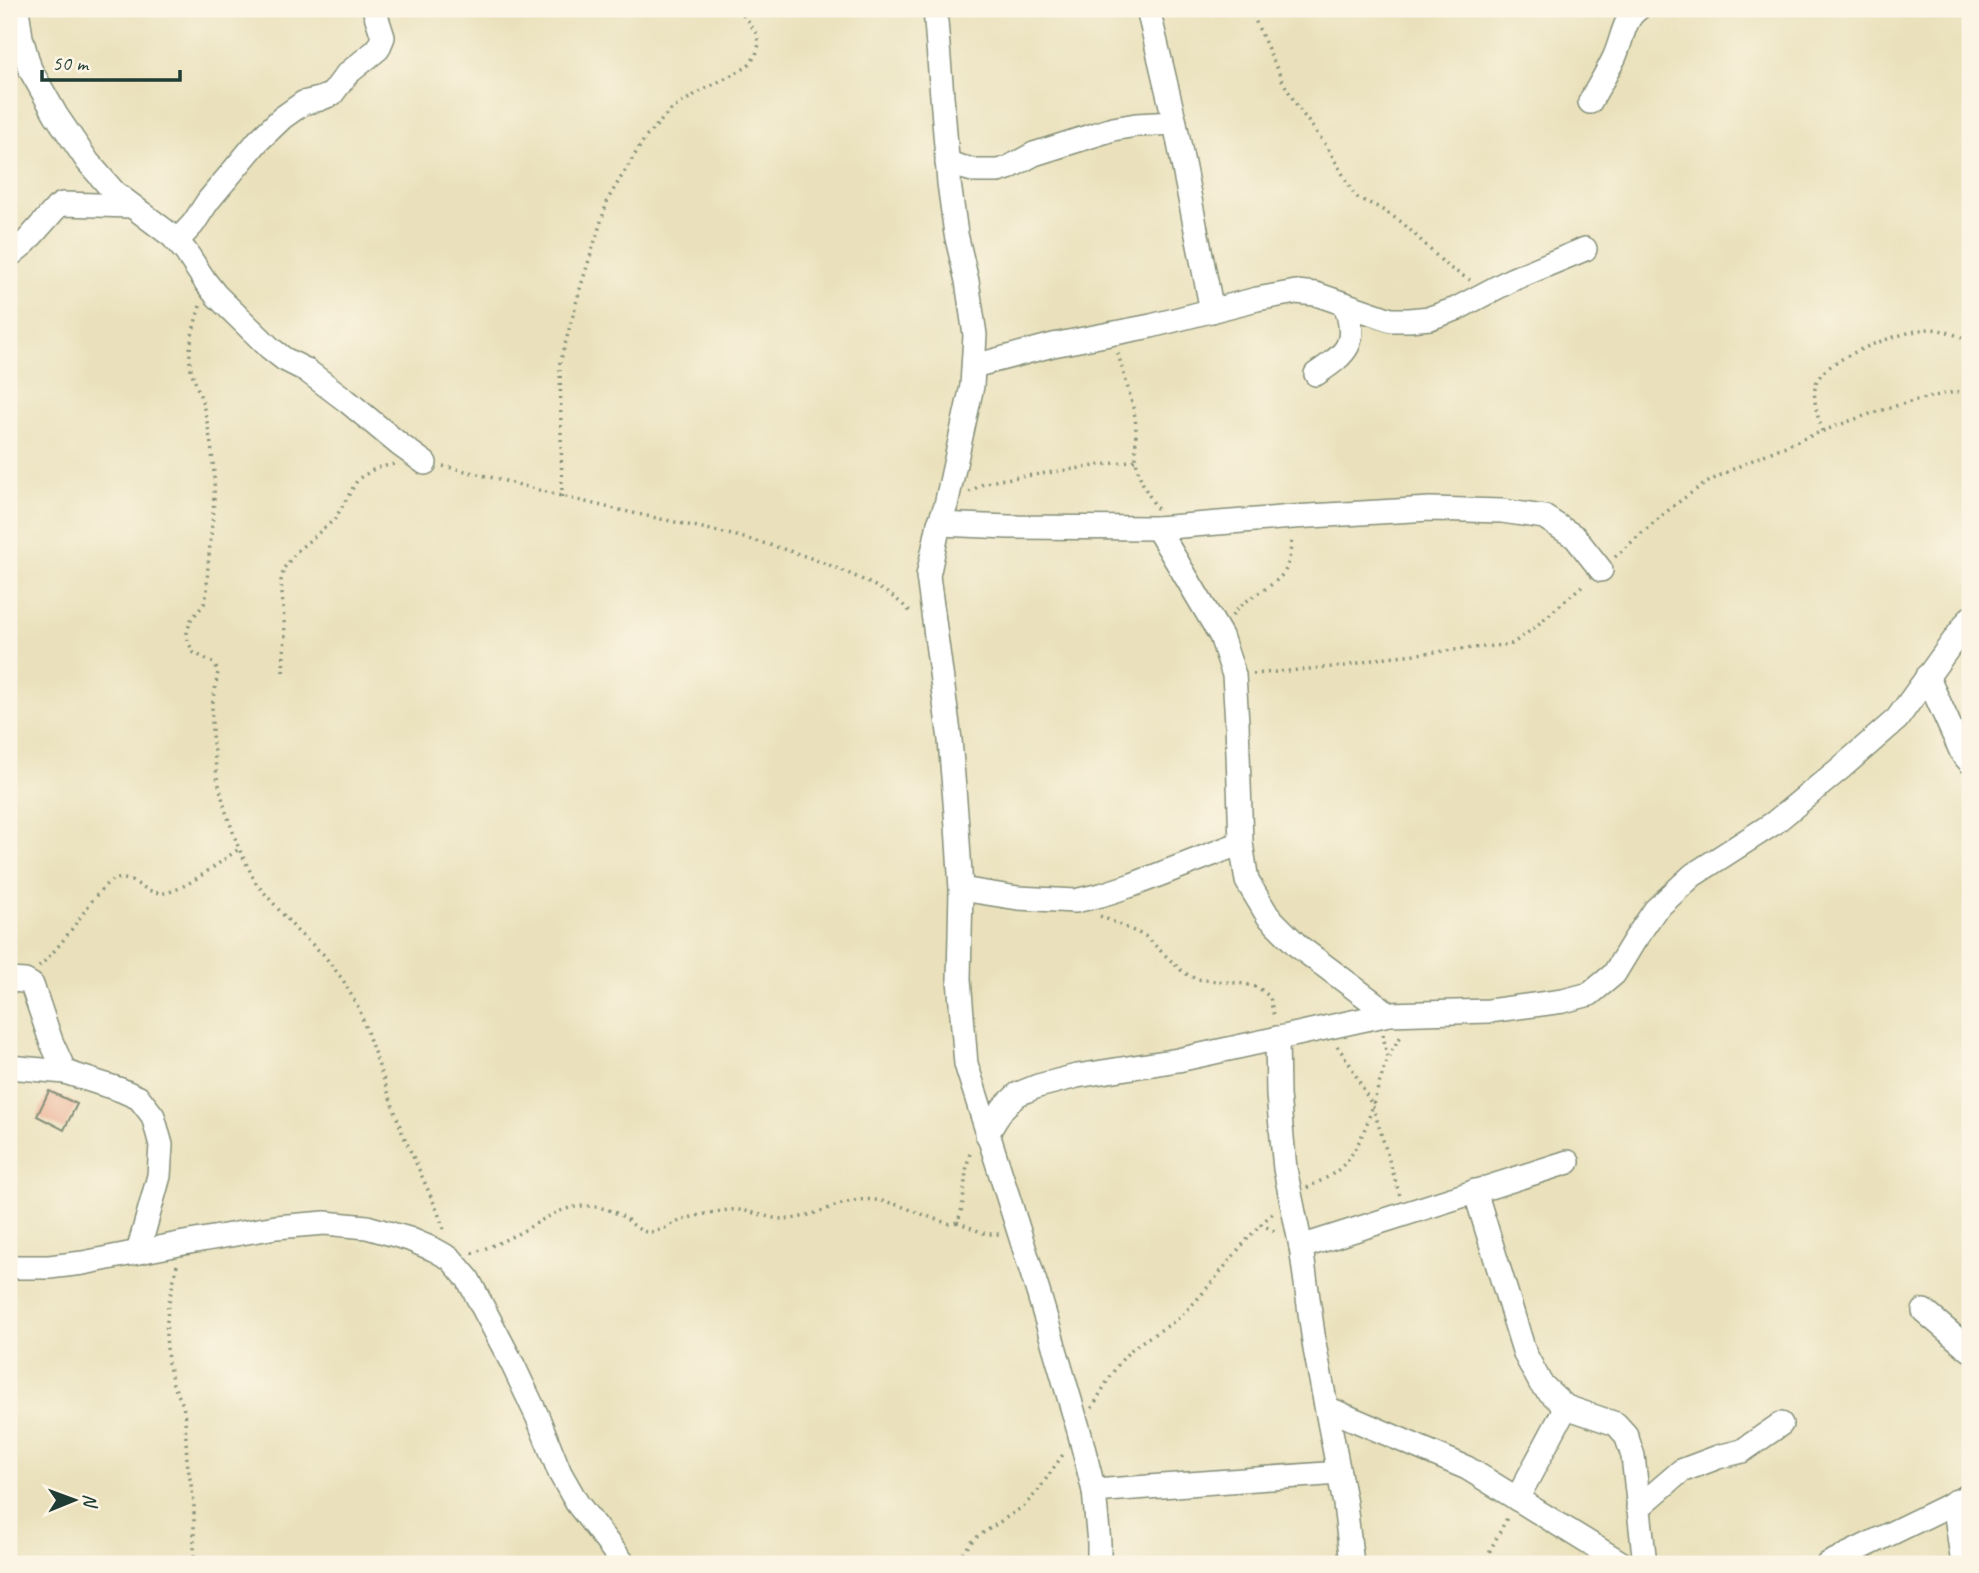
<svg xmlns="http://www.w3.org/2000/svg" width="1979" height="1573" viewBox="0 0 1979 1573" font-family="Caveat,sans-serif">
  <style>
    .building { fill: #ebb094 }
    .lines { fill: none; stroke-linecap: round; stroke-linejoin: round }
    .minor-casing { stroke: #848f78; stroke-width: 26 }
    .path { stroke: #848f78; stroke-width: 3.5; stroke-dasharray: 2 5; stroke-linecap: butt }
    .minor { stroke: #fff; stroke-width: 23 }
  </style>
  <rect width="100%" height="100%" fill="#fcf5e5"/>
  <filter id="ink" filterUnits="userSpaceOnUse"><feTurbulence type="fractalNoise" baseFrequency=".0143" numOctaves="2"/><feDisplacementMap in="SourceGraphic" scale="14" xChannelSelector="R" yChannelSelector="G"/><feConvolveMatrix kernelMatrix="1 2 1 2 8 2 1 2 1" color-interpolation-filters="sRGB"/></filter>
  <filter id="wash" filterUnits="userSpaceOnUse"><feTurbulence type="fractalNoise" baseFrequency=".00686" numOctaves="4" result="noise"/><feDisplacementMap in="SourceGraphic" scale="28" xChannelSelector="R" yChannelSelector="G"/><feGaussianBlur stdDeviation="1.57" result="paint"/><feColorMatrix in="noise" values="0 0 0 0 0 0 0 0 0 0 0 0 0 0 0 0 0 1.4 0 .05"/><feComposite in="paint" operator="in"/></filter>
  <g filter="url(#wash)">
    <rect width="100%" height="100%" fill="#eae1bc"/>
    <g id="blocks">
      <path class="building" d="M 49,1091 L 77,1104 L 64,1130 L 37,1116 Z"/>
    </g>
  </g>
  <g filter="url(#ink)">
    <use href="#blocks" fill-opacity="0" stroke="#848f78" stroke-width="2"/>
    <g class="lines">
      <g class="minor-casing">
        <g id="minor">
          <path d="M 17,9 L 21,37 L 30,69 L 56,115 L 88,162 L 115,193 L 172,236 L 186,252 L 205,281 L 216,295 L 270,348 L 284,359 L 306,370 L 347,401 L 400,445 L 425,463"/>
          <path d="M 935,9 L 949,183 L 956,234 L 967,281 L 975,335 L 972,386 L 946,505 L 939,524 L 928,576 L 950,740 L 957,826 L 961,889 L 959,979 L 966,1064 L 1039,1295 L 1079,1431 L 1094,1491 L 1099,1543 L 1099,1564"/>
          <path d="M 1148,9 L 1175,123 L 1212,311"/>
          <path d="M 1590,102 C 1598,87 1607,73 1614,58 C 1622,42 1623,19 1638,9"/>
          <path d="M 947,163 L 976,171 L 998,171 L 1008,168 L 1034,154 L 1113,129 L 1136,125 L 1175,123"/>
          <path d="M 177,241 L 193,224 L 208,201 L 258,141 L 282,118 L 303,103 L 320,99 L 332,94 L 347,74 L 378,49 L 383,37 L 374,9"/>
          <path d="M 9,256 L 26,242 L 57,207 L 62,204 L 132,206"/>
          <path d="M 974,366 L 1053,345 L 1151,326 L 1257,299 L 1296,292 L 1316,294 L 1391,320 L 1409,320 L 1430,318 L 1456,309 L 1513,279 L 1585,249"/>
          <path d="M 1316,374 C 1349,352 1358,343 1345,304"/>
          <path d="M 939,524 L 1009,527 L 1157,528 L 1293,517 L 1430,509 L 1502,511 L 1544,517 L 1575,537 L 1601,570"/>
          <path d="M 1157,528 L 1221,636 L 1234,675 L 1237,723 L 1241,843 L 1247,881 L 1268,916 L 1298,946 L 1389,1014"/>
          <path d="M 1927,676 L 1962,753 L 1970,762"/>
          <path d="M 961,889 L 1018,898 L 1075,901 L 1101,895 L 1132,885 L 1241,843"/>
          <path d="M 9,980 L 25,981 L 32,985 L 51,1041 L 65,1072"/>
          <path d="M 1277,1038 L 1278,1095 L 1285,1169 L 1301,1247 L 1315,1349 L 1345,1504 L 1352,1564"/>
          <path d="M 9,1067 L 65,1072 L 121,1090 L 139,1098 L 153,1116 L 161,1145 L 159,1176 L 138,1252"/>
          <path d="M 987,1134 L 1003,1108 L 1018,1094 L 1038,1086 L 1077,1076 L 1178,1060 L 1389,1014 L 1489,1011 L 1563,1001 L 1590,994 L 1614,974 L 1634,941 L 1655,910 L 1693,875 L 1774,823 L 1842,767 L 1897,719 L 1970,618"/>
          <path d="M 1475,1191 L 1525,1354 L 1541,1384 L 1566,1407 L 1616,1424 L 1626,1435 L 1633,1456 L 1645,1564"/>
          <path d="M 1301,1247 L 1568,1162"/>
          <path d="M 9,1267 L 49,1267 L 83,1263 L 184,1243 L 276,1227 L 325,1223 L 367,1227 L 409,1239 L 435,1250 L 451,1259 L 468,1279 L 513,1365 L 538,1418 L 560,1473 L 577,1503 L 624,1564"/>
          <path d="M 1924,1311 L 1970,1350"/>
          <path d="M 1327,1408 L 1467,1468 L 1623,1564"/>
          <path d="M 1094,1491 L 1339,1473"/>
          <path d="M 1517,1499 L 1566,1407"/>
          <path d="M 1954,1502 L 1963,1564"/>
          <path d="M 1638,1508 L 1681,1471 L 1718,1457 L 1742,1451 L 1781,1424"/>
          <path d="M 1828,1564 L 1970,1495"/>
        </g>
      </g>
      <g class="path">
        <path d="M 1250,9 L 1282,80 L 1299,109 L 1326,145 L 1353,192 L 1358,198 L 1378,207 L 1403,223 L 1448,267 L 1470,280"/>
        <path d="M 200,306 C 194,326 187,348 191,369 C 194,381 200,393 203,405 C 209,427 212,450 214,473 C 216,512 207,552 207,591 L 204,604 L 191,620 L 187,632 L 188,642 L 194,653 L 214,663 L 218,672 L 212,707 L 212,735 L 217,777 L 225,809 L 239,849 L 256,883 L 298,932 L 323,954 L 343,980 L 359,1009 L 402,1132 L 437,1210 L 445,1233"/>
        <path d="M 1118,353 C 1123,374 1131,395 1135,417 C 1137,430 1135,441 1136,455 C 1136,475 1147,493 1158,510"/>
        <path d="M 1822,431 C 1818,416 1810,394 1818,379 C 1831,356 1903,331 1929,329 C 1943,329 1957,336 1970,340"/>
        <path d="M 443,466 C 495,477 546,493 598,505 C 682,525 771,538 850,574 C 872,584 896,595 912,614"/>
        <path d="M 969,492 L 983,484 L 998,480 L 1136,460"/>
        <path d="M 562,497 L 560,363 L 580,289 L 608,199 L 645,138 L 672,109 L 699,92 L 747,67 L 756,55 L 759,44 L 756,33 L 747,19 L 736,9"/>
        <path d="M 1615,557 C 1641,534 1667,509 1697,489 C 1723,472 1759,457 1788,445 C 1847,421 1907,398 1970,390"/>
        <path d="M 1232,616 C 1244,598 1266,592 1281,576 C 1290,568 1290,550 1292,538"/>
        <path d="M 283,672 L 285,634 L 281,581 L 284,568 L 297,551 L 335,519 L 358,479 L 376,468 L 394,464"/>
        <path d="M 1253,674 L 1344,666 L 1387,657 L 1512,644 L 1534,628 L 1585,583"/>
        <path d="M 1100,916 L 1145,936 L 1183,972 L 1196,979 L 1246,984 L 1259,988 L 1270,997 L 1274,1018"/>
        <path d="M 39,967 C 49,957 59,946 68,934 C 78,922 100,885 113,880 C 131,873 146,895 164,893 C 184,891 221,861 239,849"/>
        <path d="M 1383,1034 L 1387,1057"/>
        <path d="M 1337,1046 L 1348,1061 L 1373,1107 L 1400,1196"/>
        <path d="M 1307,1188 C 1320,1181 1335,1175 1344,1164 C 1377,1127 1373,1071 1403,1034"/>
        <path d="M 957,1222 L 986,1234 L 999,1234"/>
        <path d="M 1260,1224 L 1277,1232"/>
        <path d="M 472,1253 C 489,1248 505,1240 521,1232 C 538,1223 554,1211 574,1207 C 591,1204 610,1208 625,1218 C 632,1223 638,1231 647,1232 C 658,1233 672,1224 682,1220 C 697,1215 714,1212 729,1210 C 750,1208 767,1220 787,1219 C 812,1218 834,1203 859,1200 C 890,1196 922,1217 951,1224 L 957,1222 C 967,1204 962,1173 971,1151"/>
        <path d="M 177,1265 L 168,1306 L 166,1335 L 168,1362 L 173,1384 L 183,1405 L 185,1418 L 187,1461 L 194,1502 L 194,1564"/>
        <path d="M 1092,1408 C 1103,1389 1115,1365 1131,1350 C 1147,1336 1169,1328 1184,1313 C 1216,1282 1240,1242 1273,1213"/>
        <path d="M 954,1564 L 974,1539 L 1024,1506 L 1037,1492 L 1064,1453"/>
        <path d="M 1483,1564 L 1508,1516"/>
      </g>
      <use href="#minor" class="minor"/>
    </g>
  </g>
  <rect width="1979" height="1573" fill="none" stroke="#fcf5e5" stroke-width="35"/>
  <g transform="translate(74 1500) rotate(89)" stroke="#fcf5e5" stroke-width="5" paint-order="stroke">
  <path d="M0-5L12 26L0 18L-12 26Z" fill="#1f3d34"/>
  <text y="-10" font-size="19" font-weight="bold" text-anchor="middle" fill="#1f3d34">N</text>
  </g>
  <path d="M42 70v10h138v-10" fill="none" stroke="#1f3d34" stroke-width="3.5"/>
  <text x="52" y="70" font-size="21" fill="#1f3d34" stroke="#fcf5e5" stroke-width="5" paint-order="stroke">50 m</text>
</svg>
